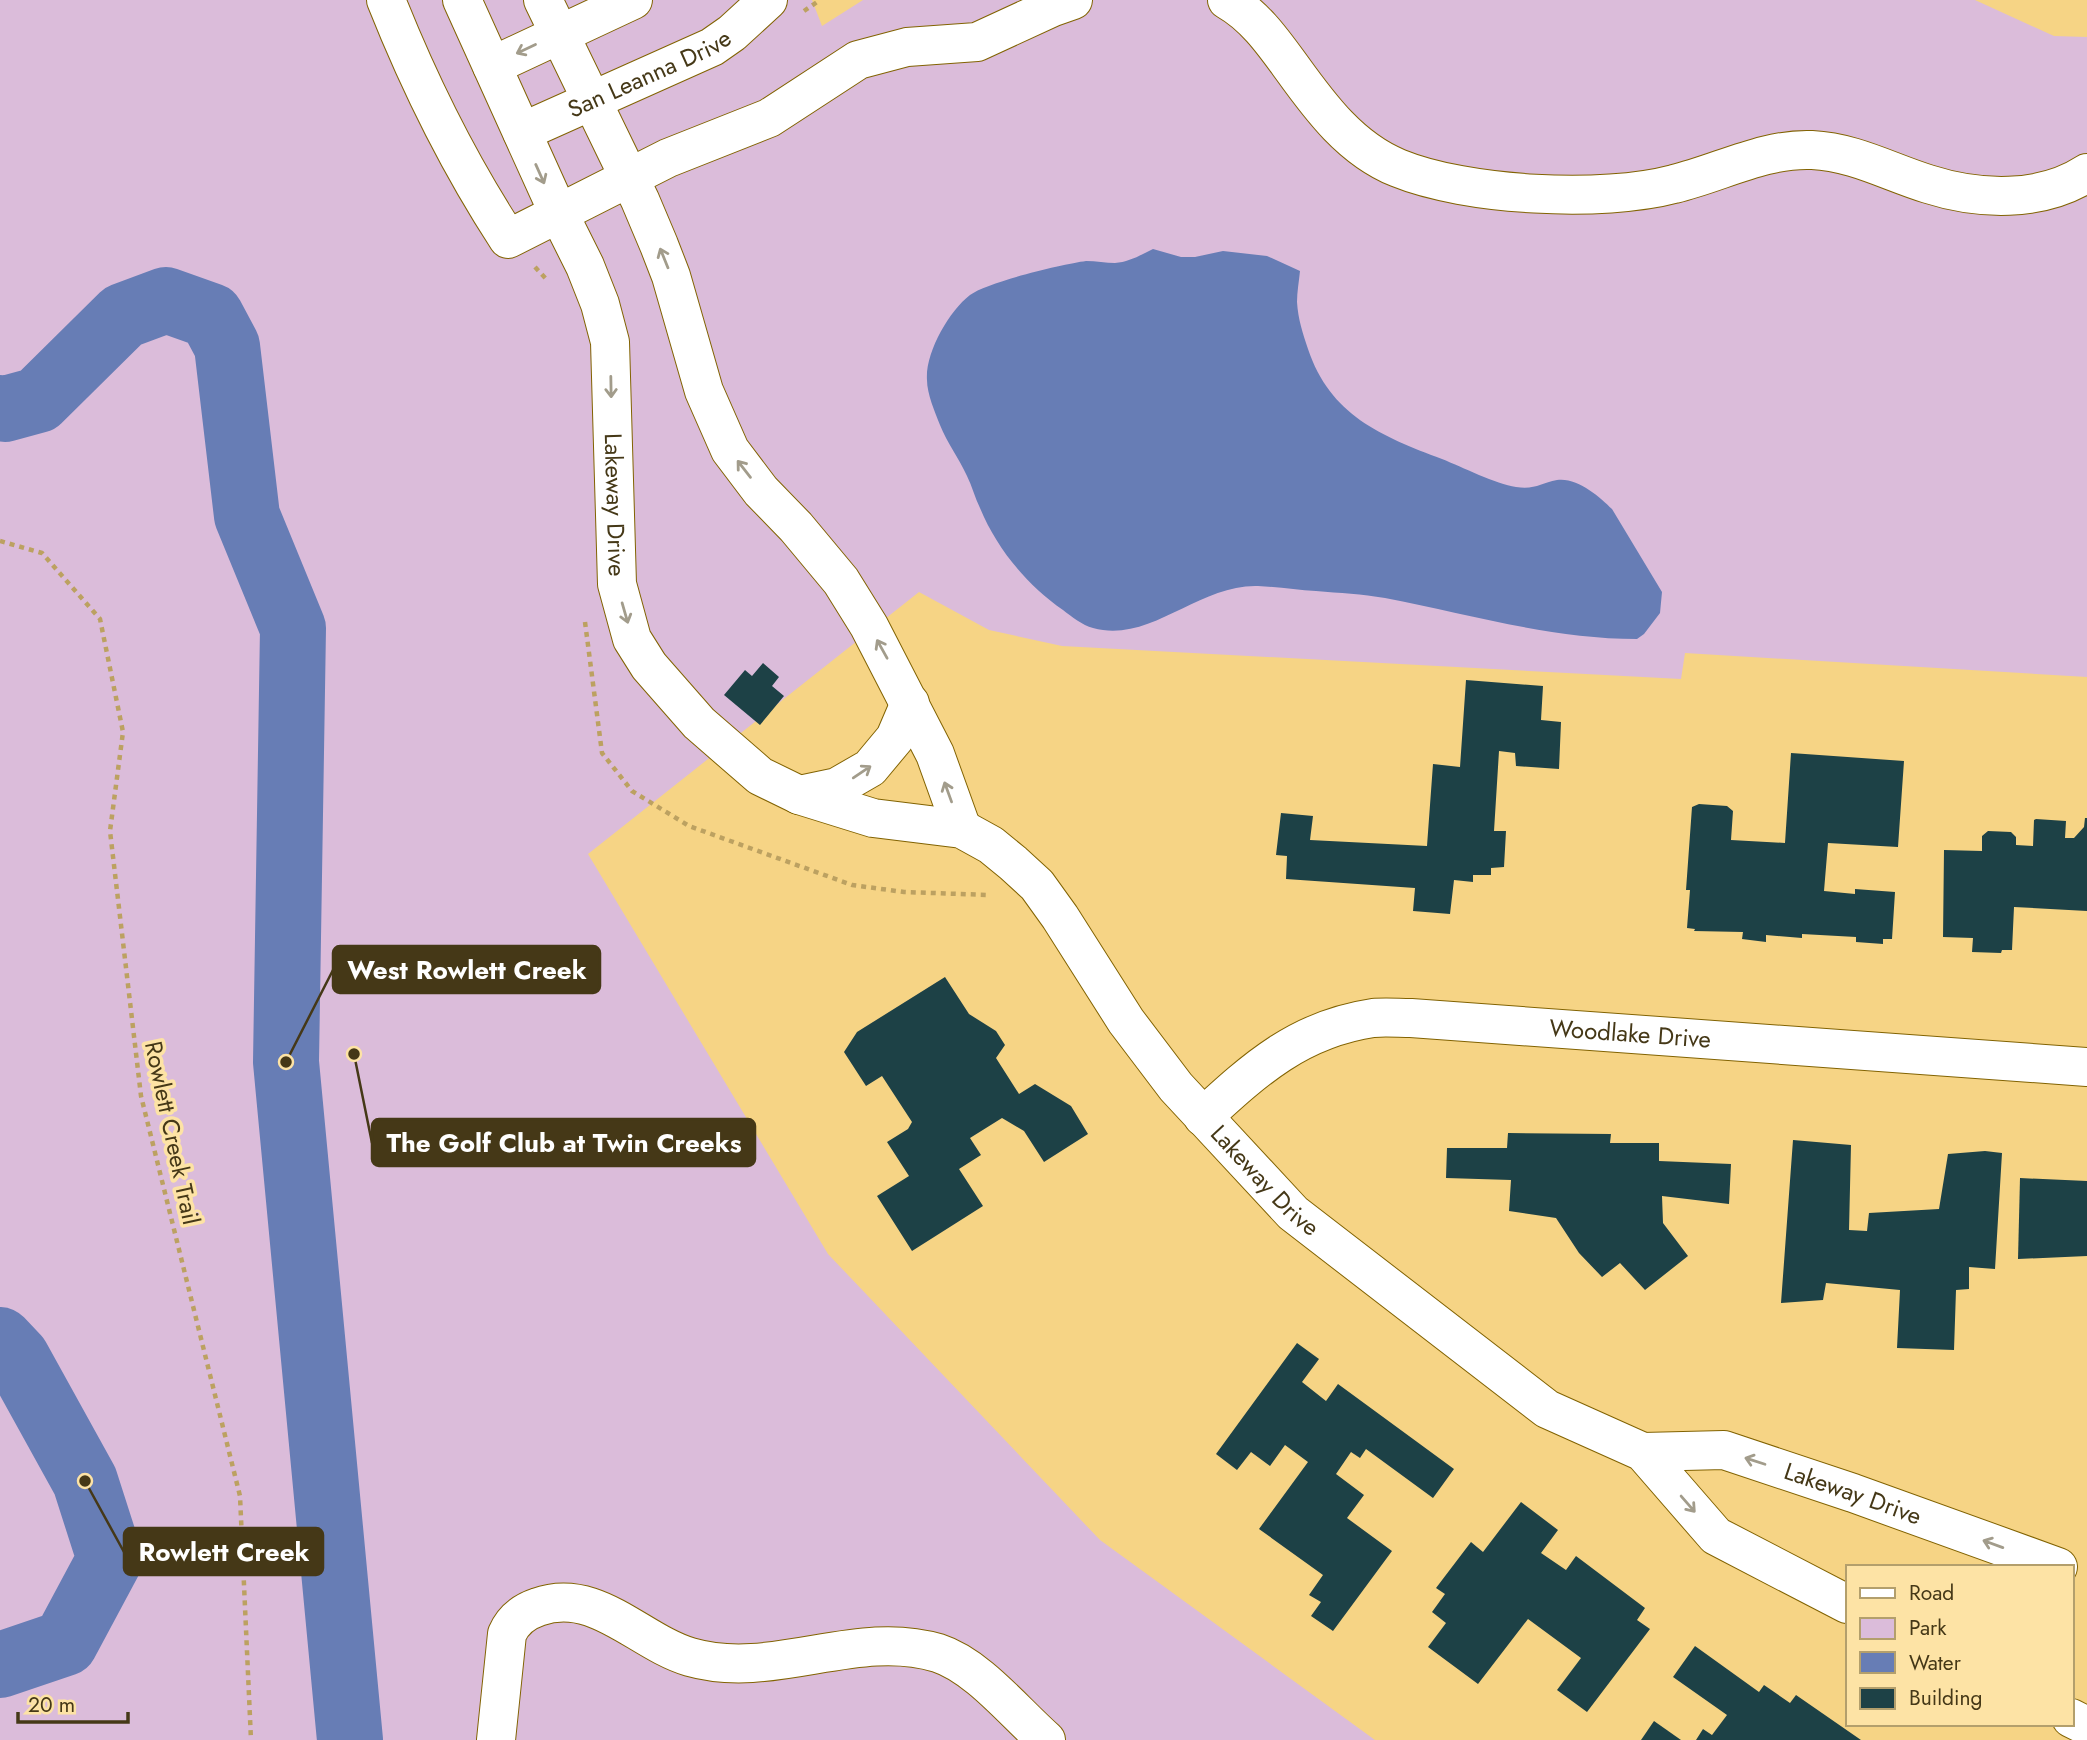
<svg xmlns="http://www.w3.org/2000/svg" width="2087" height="1740" viewBox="0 0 2087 1740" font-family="Jost,sans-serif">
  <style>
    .green { fill: #dbbcda }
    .water { fill: #677db5 }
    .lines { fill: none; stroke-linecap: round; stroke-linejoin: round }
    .river { stroke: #677db5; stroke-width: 66 }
    .building { fill: #1d4146 }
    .minor-casing { stroke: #826302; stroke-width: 40 }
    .path { stroke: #bca161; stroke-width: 4.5; stroke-dasharray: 5 5; stroke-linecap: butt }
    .minor { stroke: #fff; stroke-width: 38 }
    .oneway { stroke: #a29c8b }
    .labels { text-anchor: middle; stroke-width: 7; stroke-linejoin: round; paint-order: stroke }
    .street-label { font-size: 24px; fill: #453817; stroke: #fde3a5 }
    .leader { fill: none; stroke: #453817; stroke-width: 2.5 }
    .callout-dot { fill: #453817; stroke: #fde3a5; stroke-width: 2.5 }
    .callout { fill: #453817; stroke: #453817; stroke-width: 2.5 }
    .callout-label { font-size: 26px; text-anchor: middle; font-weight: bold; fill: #fff }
  </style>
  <rect width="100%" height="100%" fill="#f6d485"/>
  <path class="green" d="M 0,0 L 812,0 L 822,26 L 863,0 L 1975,0 L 2054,36 L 2087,37 L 2087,677 L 1685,653 L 1681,679 L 1062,646 L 989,630 L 919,592 L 588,854 L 828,1254 L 1100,1540 L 1375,1740 L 0,1740 Z"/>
  <path class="water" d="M 1153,249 L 1181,257 L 1195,257 L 1223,251 L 1267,256 L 1300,271 C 1299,281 1297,292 1297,302 C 1298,319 1303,334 1308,349 C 1330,415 1381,436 1442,459 C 1462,467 1496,484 1516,487 C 1535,490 1541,483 1557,480 C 1577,477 1600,497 1612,509 L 1662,592 L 1660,613 L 1644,634 L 1637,639 C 1550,639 1469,614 1385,598 C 1362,594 1340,593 1316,591 C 1297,590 1278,587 1258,586 C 1198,584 1150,644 1093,628 C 1082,625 1072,617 1063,610 C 1027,585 997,549 980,508 C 975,498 972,486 967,476 C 959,458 947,443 940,425 C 935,412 927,394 927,380 C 925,353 949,311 970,295 C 987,282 1063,264 1086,261 C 1096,261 1106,263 1115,263 C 1129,262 1141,255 1153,249 Z"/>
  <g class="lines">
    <g class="river">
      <path d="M 0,408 L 5,409 L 38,400 L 123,316 L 166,300 L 211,316 L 227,346 L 247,516 L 293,628 L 286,1062 L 350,1740"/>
      <path d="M 0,1340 L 17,1358 L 85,1481 L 110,1559 L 65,1643 L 0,1665"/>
    </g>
  </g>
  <g class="building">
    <path d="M 763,663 L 779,677 L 772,686 L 784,696 L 760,725 L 724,695 L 745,670 L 752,676 Z"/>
    <path d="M 1466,680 L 1543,686 L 1541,720 L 1561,722 L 1559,769 L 1516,766 L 1515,753 L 1499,751 L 1494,831 L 1506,831 L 1504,867 L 1491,868 L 1491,875 L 1473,875 L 1473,882 L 1454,880 L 1450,914 L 1413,911 L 1415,888 L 1286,879 L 1287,856 L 1276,855 L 1281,813 L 1313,816 L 1310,840 L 1427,846 L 1433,764 L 1460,767 Z"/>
    <path d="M 1791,753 L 1904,761 L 1898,847 L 1828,843 L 1824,891 L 1855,894 L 1855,889 L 1895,892 L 1892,939 L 1883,939 L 1883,944 L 1856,942 L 1856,937 L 1802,934 L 1802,938 L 1766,935 L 1766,942 L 1742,939 L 1743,932 L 1694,931 L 1695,929 L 1687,928 L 1690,890 L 1686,890 L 1692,807 L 1699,804 L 1727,806 L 1733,811 L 1731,840 L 1785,843 Z"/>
    <path d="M 2085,818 L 2087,818 L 2087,911 L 2014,907 L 2012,950 L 2002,950 L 2001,953 L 1972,952 L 1973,938 L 1943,937 L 1944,850 L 1982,851 L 1982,836 L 1988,831 L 2011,832 L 2016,837 L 2016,845 L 2033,846 L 2034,820 L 2036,819 L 2066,821 L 2065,838 L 2074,838 L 2084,827 Z"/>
    <path d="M 945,977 L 969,1014 L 996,1031 L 1005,1045 L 996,1058 L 1019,1094 L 1035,1084 L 1071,1106 L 1088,1134 L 1044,1162 L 1024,1131 L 1002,1118 L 970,1138 L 981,1155 L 959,1169 L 983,1206 L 912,1251 L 877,1196 L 909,1176 L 887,1142 L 908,1129 L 912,1122 L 882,1076 L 866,1086 L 844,1052 L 857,1032 Z"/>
    <path d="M 1508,1133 L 1611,1134 L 1610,1143 L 1659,1143 L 1659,1161 L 1731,1164 L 1729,1204 L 1662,1196 L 1663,1223 L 1688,1256 L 1645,1290 L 1620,1263 L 1602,1277 L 1579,1253 L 1556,1218 L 1509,1211 L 1511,1180 L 1446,1178 L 1447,1148 L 1507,1148 Z"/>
    <path d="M 1793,1140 L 1851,1145 L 1849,1230 L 1867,1231 L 1869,1213 L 1939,1209 L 1948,1154 L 1985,1151 L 2002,1153 L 1995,1269 L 1969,1267 L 1969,1289 L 1956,1290 L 1954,1350 L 1897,1348 L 1900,1290 L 1826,1283 L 1823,1300 L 1781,1303 Z"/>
    <path d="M 2020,1178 L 2087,1181 L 2087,1256 L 2018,1259 Z"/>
    <path d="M 1297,1343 L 1319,1359 L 1302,1382 L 1326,1401 L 1338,1384 L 1454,1469 L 1433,1498 L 1366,1449 L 1360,1458 L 1351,1452 L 1336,1474 L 1364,1495 L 1347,1518 L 1392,1551 L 1333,1631 L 1311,1616 L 1321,1602 L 1309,1595 L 1323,1575 L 1259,1529 L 1308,1462 L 1285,1445 L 1270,1466 L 1251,1452 L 1237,1470 L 1216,1454 Z"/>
    <path d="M 1521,1502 L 1558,1530 L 1541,1553 L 1566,1570 L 1576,1556 L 1645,1608 L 1637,1620 L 1650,1629 L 1587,1712 L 1557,1690 L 1581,1658 L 1528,1619 L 1478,1684 L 1428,1647 L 1446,1623 L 1432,1612 L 1445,1594 L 1436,1588 L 1471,1542 L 1483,1552 Z"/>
    <path d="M 1695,1646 L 1759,1692 L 1764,1685 L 1790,1703 L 1796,1695 L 1861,1740 L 1696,1740 L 1703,1729 L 1712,1735 L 1727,1715 L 1673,1677 Z"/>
    <path d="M 1654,1721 L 1681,1740 L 1641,1740 Z"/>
  </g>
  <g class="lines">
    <g class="minor-casing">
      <g id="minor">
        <path d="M 386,0 C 419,83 459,164 508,239 L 668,158 L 769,118 L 858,60 L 907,47 L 977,42 L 1053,7 L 1073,0"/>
        <path id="s1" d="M 462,0 L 558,212 L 585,266 L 600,304 L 610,342 L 617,584 L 632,639 L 649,666 L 699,723 L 760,776 L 799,795 L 873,818 L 962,829 L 991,845 L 1013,863 L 1037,885 L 1060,917 L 1126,1021 L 1176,1087 L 1293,1213 L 1547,1409 L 1643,1452 L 1716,1536 L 1847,1604"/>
        <path d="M 543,0 L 640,200 L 659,245 L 671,276 L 704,391 L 730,450 L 761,491 L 796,527 L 841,581 L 869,626 L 935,754 L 962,829"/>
        <path d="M 1227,0 C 1255,16 1273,42 1292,68 C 1320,107 1351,149 1398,168 C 1466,196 1603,203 1674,184 C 1720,173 1764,148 1812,150 C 1854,152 1889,172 1928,184 C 1978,200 2041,203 2087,173"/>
        <path d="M 492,66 L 633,0"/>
        <path id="s2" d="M 522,132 L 712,47 L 732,33 L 768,0"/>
        <path d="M 799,795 L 837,787 L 870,768 L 895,738 L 910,703"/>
        <path id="s3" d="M 1203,1117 C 1255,1069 1299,1029 1373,1018 C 1385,1017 1399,1018 1411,1018 L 2087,1067"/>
        <path id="s4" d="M 1643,1452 L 1724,1450 L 1853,1493 L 2058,1567"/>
        <path d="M 2071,1718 L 2087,1726"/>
        <path d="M 496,1740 L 507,1634 C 513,1620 523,1612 538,1607 C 595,1586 639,1642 690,1657 C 773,1681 856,1628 938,1653 C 978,1666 1015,1713 1046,1740"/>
      </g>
    </g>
    <g class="path">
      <path d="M 804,11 L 820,0"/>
      <path d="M 535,267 L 548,281"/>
      <path d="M 0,541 L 42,553 L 100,619 L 123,732 L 110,831 L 141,1096 L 240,1496 L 251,1740"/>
      <path d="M 585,622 L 602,753 L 632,791 L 689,826 L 852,885 L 904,892 L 989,895"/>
    </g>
    <use href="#minor" class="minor"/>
  </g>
  <defs><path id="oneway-shaft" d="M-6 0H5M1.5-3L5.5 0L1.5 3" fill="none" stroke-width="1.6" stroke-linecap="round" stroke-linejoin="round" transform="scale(1.75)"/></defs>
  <g class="oneway">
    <use href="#oneway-shaft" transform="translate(526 49) rotate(155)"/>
    <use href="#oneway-shaft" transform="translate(540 174) rotate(66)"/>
    <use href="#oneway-shaft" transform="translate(664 258) rotate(-112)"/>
    <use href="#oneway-shaft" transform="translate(611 387) rotate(89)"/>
    <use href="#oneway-shaft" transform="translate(744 469) rotate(-128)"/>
    <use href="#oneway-shaft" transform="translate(625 613) rotate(74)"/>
    <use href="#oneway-shaft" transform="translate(882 649) rotate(-119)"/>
    <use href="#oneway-shaft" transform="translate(862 772) rotate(-34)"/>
    <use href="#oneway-shaft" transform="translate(948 792) rotate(-110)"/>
    <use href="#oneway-shaft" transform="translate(1755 1461) rotate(-162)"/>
    <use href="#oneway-shaft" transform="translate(1688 1504) rotate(49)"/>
    <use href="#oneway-shaft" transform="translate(1993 1544) rotate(-160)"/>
  </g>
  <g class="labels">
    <g class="street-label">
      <text dy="8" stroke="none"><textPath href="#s2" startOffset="140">San Leanna Drive</textPath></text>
      <text dy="8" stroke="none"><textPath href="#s1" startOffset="536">Lakeway Drive</textPath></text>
      <text dy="8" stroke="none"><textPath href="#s3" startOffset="458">Woodlake Drive</textPath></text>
      <text transform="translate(172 1133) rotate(78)" y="8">Rowlett Creek Trail</text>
      <text dy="8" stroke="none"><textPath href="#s1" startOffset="1540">Lakeway Drive</textPath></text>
      <text dy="8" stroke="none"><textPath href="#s4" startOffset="217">Lakeway Drive</textPath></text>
    </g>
  </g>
  <path class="leader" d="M286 1062L333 970M354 1054L372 1143M85 1481L124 1552"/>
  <g class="callout-dot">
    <circle cx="286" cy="1062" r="7"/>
    <circle cx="354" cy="1054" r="7"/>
    <circle cx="85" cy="1481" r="7"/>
  </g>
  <g class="callout">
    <rect x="333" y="946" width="267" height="47" rx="7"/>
    <rect x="372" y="1119" width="383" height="47" rx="7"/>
    <rect x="124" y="1528" width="199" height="47" rx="7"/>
  </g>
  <g class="callout-label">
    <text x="467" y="979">West Rowlett Creek</text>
    <text x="564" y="1152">The Golf Club at Twin Creeks</text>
    <text x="224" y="1561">Rowlett Creek</text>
  </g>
  <rect x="1846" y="1565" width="228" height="161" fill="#fde3a5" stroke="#b39f6c" stroke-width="2"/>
  <rect x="1860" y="1588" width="35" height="10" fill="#ffffff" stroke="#b39f6c" stroke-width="2"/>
  <text x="1909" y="1600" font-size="21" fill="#453817">Road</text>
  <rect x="1860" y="1618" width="35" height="21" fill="#dbbcda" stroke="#b39f6c" stroke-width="2"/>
  <text x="1909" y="1635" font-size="21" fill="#453817">Park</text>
  <rect x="1860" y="1652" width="35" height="21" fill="#677db5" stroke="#b39f6c" stroke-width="2"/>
  <text x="1909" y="1670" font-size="21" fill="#453817">Water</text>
  <rect x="1860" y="1688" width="35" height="21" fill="#1d4146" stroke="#b39f6c" stroke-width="2"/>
  <text x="1909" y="1705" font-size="21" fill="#453817">Building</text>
  <path d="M18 1712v10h110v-10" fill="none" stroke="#453817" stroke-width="3.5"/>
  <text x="28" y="1712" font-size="21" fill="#453817" stroke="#fde3a5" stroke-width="5" paint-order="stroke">20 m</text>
</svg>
